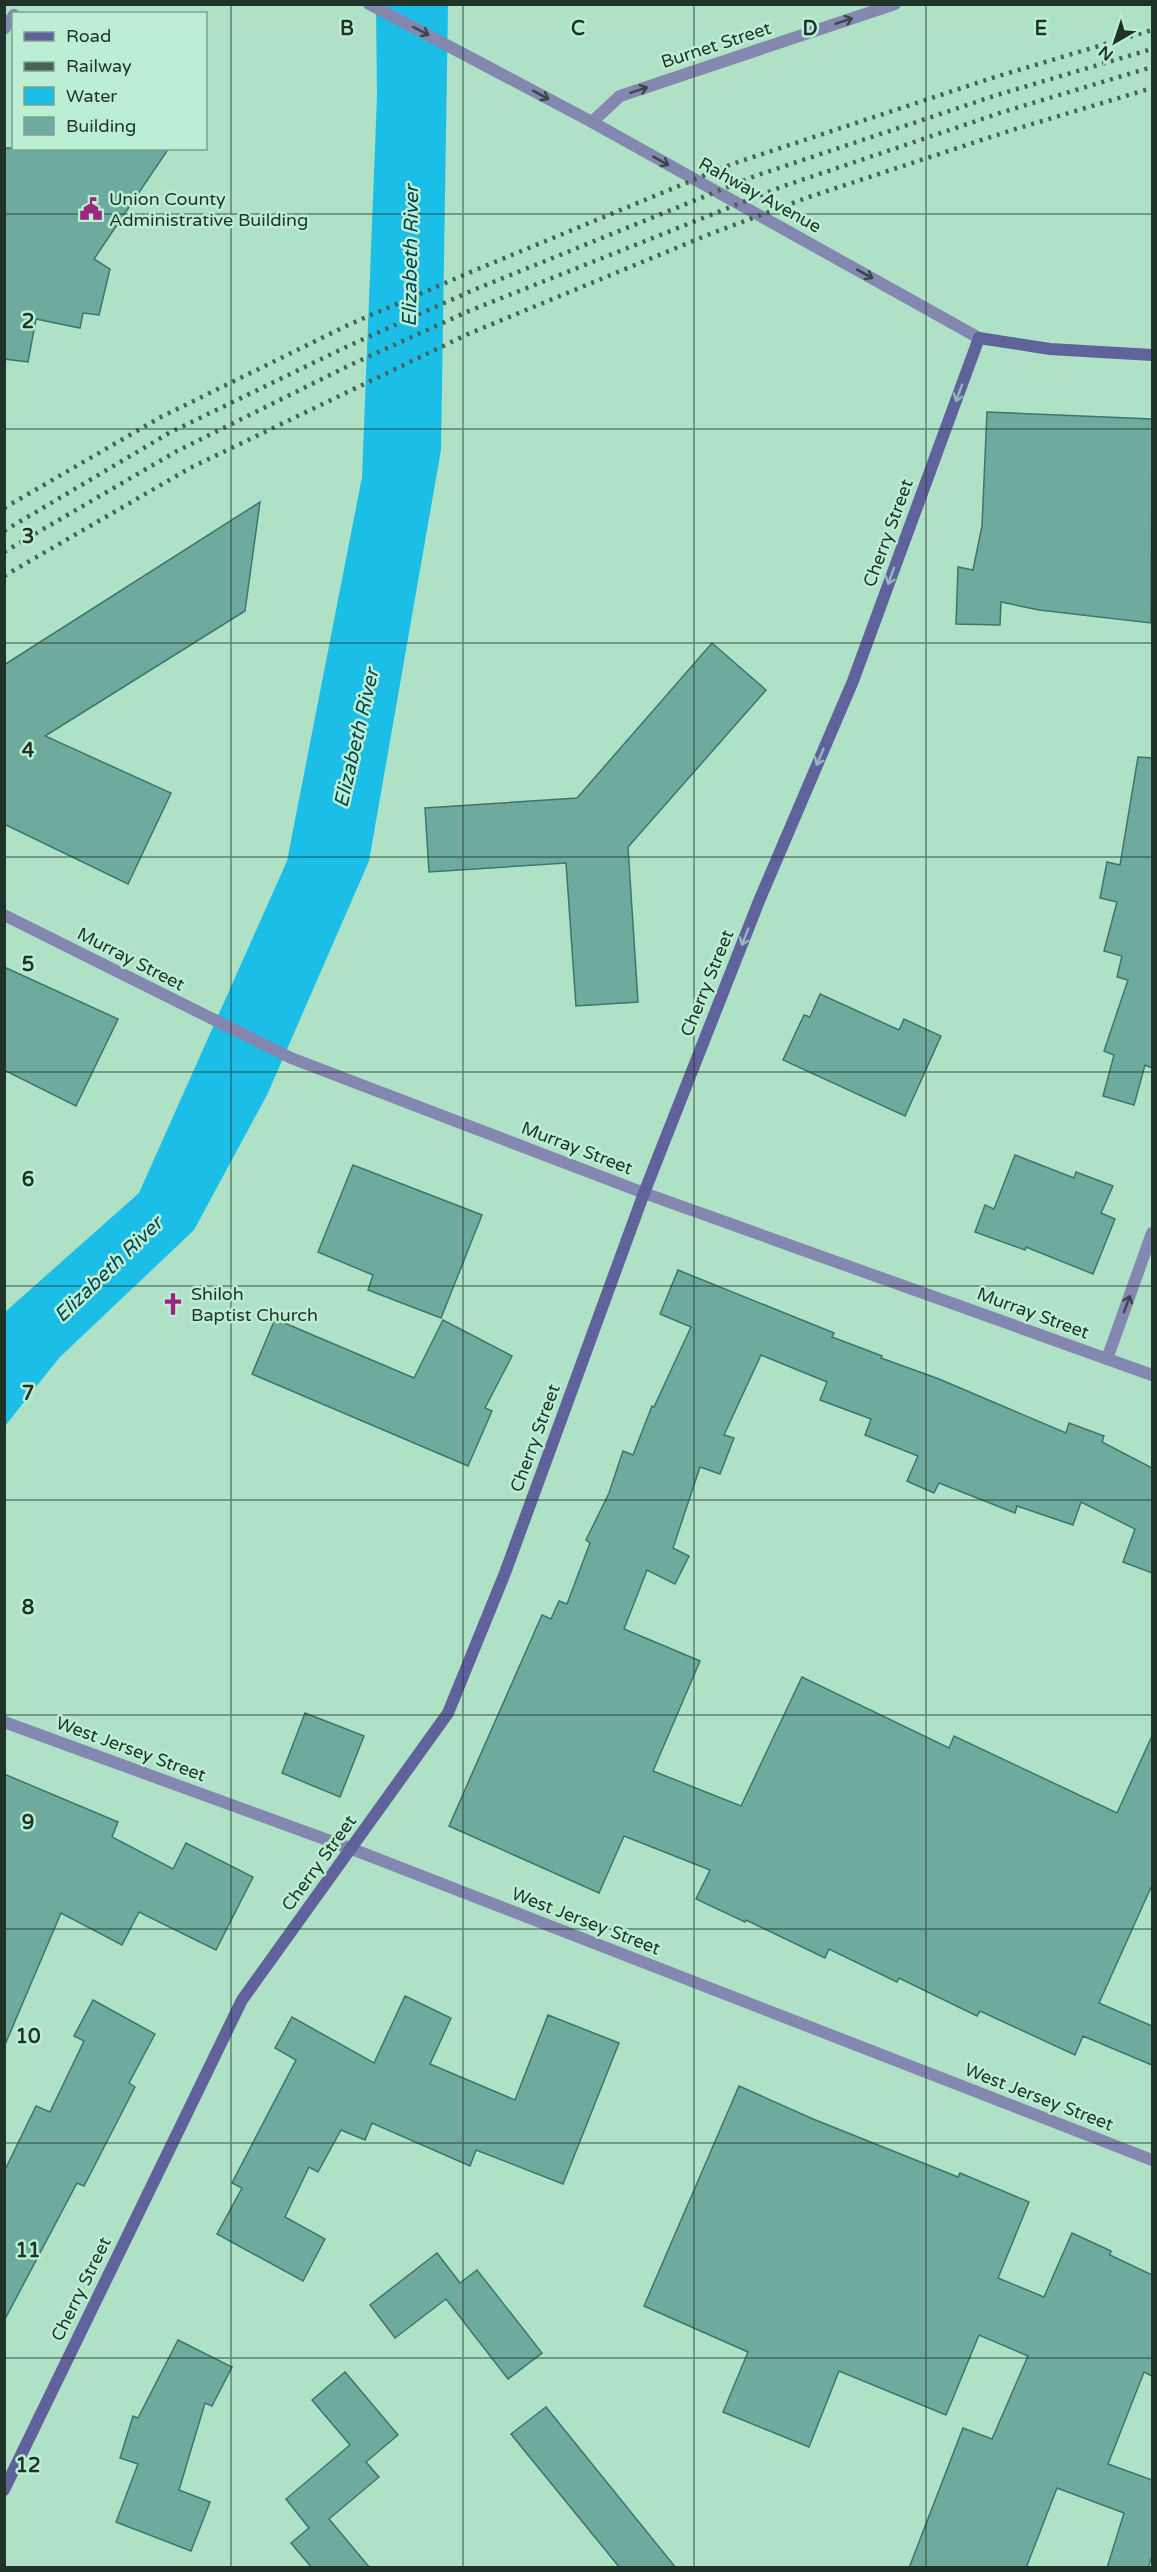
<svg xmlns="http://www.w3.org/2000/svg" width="1157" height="2572" viewBox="0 0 1157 2572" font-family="'Varela Round',sans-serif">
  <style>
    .water { fill: #1abee7 }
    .building { fill: #6faa9f; stroke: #3c776d; stroke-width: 1.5 }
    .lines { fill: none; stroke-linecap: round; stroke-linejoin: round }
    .minor { stroke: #8487af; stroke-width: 12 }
    .tertiary { stroke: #8487af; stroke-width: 12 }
    .secondary { stroke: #5f629b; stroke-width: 12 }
    .rail { stroke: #476353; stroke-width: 4.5; stroke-dasharray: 3 6; stroke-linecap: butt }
    .oneway { stroke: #38484a }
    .oneway2 { stroke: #96b6bc }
    .grid { fill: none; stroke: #1f3328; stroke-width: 1.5; stroke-opacity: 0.55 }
    .labels { text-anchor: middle; stroke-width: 5; stroke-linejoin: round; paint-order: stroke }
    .street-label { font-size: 18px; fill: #1f3328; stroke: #bbeed2 }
    .poi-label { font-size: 18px; fill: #1f3328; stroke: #bbeed2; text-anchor: start }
    .water-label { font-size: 20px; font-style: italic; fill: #024455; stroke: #bbeed2 }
    .grid-label { font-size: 20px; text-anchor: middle; font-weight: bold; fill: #1f3328; stroke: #bbeed2; stroke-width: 5; stroke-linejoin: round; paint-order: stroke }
  </style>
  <rect width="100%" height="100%" fill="#aee1c5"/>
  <path class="water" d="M 376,5 L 448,5 L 441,450 L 369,861 L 267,1095 L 194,1230 L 59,1358 L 5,1426 L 5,1312 L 139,1193 L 287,861 L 362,477 L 377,97 Z"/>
  <g class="building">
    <path d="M 4,148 L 169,148 L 94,259 L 110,269 L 99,315 L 83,313 L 80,328 L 36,319 L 28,362 L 4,359 Z"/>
    <path d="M 987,412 L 1152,419 L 1151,623 L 1039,610 L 1001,602 L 1000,625 L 956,624 L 958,567 L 973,570 L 982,526 Z"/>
    <path d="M 260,502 L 245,611 L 45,736 L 171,793 L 128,884 L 4,824 L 4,665 Z"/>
    <path d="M 712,643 L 766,690 L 628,847 L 638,1002 L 576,1006 L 566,863 L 429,872 L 425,808 L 577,798 Z"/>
    <path d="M 1138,757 L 1152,758 L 1152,1068 L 1145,1065 L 1134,1105 L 1103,1096 L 1114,1055 L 1104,1051 L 1128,980 L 1117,977 L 1122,956 L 1104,951 L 1117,902 L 1100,898 L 1107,862 L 1120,865 Z"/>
    <path d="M 4,967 L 118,1019 L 76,1106 L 4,1070 Z"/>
    <path d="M 820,994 L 899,1030 L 904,1019 L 941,1036 L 905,1116 L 783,1060 L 804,1015 L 810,1017 Z"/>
    <path d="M 1015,1155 L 1074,1178 L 1076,1172 L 1113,1186 L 1101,1213 L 1115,1219 L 1093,1274 L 1026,1247 L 1025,1250 L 975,1232 L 985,1205 L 994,1209 Z"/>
    <path d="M 353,1165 L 482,1215 L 441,1318 L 368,1290 L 373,1275 L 318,1252 Z"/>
    <path d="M 678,1270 L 834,1333 L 832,1337 L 882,1356 L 881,1358 L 939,1379 L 1066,1433 L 1069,1423 L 1104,1436 L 1102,1442 L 1152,1468 L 1152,1573 L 1123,1562 L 1135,1529 L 1081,1502 L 1073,1525 L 1017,1506 L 1015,1513 L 939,1483 L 934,1493 L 907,1481 L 918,1456 L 865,1435 L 871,1419 L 820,1400 L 827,1382 L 761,1355 L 724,1435 L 734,1438 L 720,1474 L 700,1467 L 673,1548 L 689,1556 L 675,1584 L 647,1570 L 624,1629 L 700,1661 L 653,1771 L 741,1806 L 802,1677 L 949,1748 L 954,1736 L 1117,1813 L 1152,1736 L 1152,1885 L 1099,2003 L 1152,2026 L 1152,2065 L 1083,2036 L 1075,2055 L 980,2011 L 977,2016 L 899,1978 L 897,1982 L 829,1949 L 825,1958 L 746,1920 L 745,1922 L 696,1899 L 710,1870 L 624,1836 L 599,1893 L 449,1826 L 542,1615 L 551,1619 L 559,1601 L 567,1604 L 590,1543 L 586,1540 L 609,1493 L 623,1451 L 633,1455 L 652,1406 L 654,1407 L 691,1327 L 660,1314 Z"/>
    <path d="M 275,1319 L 414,1378 L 443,1320 L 512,1356 L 485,1408 L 492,1411 L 468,1466 L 252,1374 Z"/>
    <path d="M 305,1713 L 364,1736 L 340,1797 L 282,1773 Z"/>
    <path d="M 4,1774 L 118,1822 L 112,1837 L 173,1869 L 186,1843 L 253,1877 L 216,1950 L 139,1912 L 122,1945 L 61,1913 L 4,2047 Z"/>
    <path d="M 405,1996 L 451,2018 L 430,2064 L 515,2100 L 548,2015 L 619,2043 L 563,2184 L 476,2150 L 470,2166 L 372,2123 L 365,2140 L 341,2130 L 318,2172 L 309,2167 L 285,2217 L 325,2239 L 303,2281 L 217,2234 L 242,2188 L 232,2183 L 296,2060 L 275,2048 L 292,2017 L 374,2063 Z"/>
    <path d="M 93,2000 L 155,2034 L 129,2083 L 135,2087 L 84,2186 L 77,2183 L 4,2321 L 4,2172 L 36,2106 L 50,2112 L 84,2041 L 74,2036 Z"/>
    <path d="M 739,2086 L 813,2119 L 958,2177 L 960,2173 L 1029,2202 L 998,2278 L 1044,2297 L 1072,2233 L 1111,2251 L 1110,2255 L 1152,2275 L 1152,2376 L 1144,2372 L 1108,2464 L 1152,2480 L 1152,2556 L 1148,2568 L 1107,2568 L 1124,2513 L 1057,2488 L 1026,2568 L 909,2568 L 963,2428 L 992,2439 L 1028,2356 L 979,2335 L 946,2415 L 839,2371 L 809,2447 L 723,2412 L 748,2352 L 644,2306 Z"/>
    <path d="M 437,2253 L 460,2283 L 477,2270 L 542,2353 L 508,2379 L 446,2299 L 395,2338 L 370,2305 Z"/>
    <path d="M 178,2340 L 232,2367 L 212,2406 L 205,2403 L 179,2490 L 210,2502 L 191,2551 L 116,2522 L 138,2464 L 120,2458 L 133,2416 L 138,2418 Z"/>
    <path d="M 345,2372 L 398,2435 L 366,2462 L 379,2477 L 329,2519 L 370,2568 L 312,2568 L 291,2543 L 309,2528 L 286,2499 L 350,2445 L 312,2400 Z"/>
    <path d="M 546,2407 L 676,2568 L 620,2568 L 511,2434 Z"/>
  </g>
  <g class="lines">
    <g class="minor">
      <path d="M 4,29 L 14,15"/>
      <path d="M 592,122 L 620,96 L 895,4"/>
      <path d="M 4,915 L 291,1058 L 644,1193 L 1152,1375"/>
      <path d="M 1107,1359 L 1152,1233"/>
    </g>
    <g class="tertiary">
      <path d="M 369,4 L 592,122 L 979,338"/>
      <path d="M 4,1722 L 352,1849 L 1152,2160"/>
    </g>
    <path class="secondary" d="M 4,2490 L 242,2000 L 448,1713 L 505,1573 L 644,1193 L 759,901 L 853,681 L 979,338 L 1050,349 L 1152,355"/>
    <g class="rail">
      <path d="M 4,508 L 161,417 L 348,325 L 473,271 L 732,164 L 992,78 L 1152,30"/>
      <path d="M 4,531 L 169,433 L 348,346 L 471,291 L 755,176 L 997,95 L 1152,49"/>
      <path d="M 4,552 L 177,451 L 350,365 L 469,311 L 781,187 L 1003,112 L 1152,67"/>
      <path d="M 4,576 L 190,468 L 468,334 L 710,234 L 809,197 L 1009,131 L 1152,88"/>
    </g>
  </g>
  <defs><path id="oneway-shaft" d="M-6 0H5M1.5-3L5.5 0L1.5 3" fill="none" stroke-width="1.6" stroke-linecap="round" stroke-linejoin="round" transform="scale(1.5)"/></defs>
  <g class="oneway">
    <use href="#oneway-shaft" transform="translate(844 21) rotate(-18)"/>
    <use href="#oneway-shaft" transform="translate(421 31) rotate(27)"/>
    <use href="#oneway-shaft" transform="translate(639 90) rotate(-18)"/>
    <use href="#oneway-shaft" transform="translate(541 95) rotate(29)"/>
    <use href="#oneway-shaft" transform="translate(661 161) rotate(29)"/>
    <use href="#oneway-shaft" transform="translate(865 274) rotate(29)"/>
    <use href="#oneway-shaft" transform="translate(1127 1304) rotate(-70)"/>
  </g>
  <g class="oneway2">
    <use href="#oneway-shaft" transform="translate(959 393) rotate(110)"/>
    <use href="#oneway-shaft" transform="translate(891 576) rotate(110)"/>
    <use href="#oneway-shaft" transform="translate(820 757) rotate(113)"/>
    <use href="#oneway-shaft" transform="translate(745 937) rotate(112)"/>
  </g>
  <path class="grid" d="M 231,4 L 231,2568M 463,4 L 463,2568M 694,4 L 694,2568M 926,4 L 926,2568M 4,214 L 1152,214M 4,429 L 1152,429M 4,643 L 1152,643M 4,857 L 1152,857M 4,1072 L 1152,1072M 4,1286 L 1152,1286M 4,1500 L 1152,1500M 4,1715 L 1152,1715M 4,1929 L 1152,1929M 4,2143 L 1152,2143M 4,2358 L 1152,2358"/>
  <defs>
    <g id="civic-bare" transform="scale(1.8)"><path d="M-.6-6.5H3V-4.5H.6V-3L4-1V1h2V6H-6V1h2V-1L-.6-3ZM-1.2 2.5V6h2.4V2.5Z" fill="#9e267e" stroke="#bbeed2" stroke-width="2.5" paint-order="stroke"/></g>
    <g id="church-bare" transform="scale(1.8)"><path d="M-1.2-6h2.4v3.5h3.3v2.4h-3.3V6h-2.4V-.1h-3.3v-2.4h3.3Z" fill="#9e267e" stroke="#bbeed2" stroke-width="2.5" paint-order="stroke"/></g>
  </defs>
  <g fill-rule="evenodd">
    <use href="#civic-bare" x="91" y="209"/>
    <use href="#church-bare" x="173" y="1304"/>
  </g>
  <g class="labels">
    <g class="street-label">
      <text transform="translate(716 45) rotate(-18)" y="6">Burnet Street</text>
      <text transform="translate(760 195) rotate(29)" y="6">Rahway Avenue</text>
      <text transform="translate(888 533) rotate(-70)" y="6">Cherry Street</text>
      <text transform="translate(131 959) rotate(27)" y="6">Murray Street</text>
      <text transform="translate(707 983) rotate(-68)" y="6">Cherry Street</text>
      <text transform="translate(577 1148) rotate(21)" y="6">Murray Street</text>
      <text transform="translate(1033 1313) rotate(20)" y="6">Murray Street</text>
      <text transform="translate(535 1438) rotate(-70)" y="6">Cherry Street</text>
      <text transform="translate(131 1749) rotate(20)" y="6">West Jersey Street</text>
      <text transform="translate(319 1863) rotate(-54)" y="6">Cherry Street</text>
      <text transform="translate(586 1921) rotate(21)" y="6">West Jersey Street</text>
      <text transform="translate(1039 2097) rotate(21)" y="6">West Jersey Street</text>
      <text transform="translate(81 2289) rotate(-64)" y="6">Cherry Street</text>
    </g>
    <g class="poi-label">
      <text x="109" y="205">Union County<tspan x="109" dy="21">Administrative Building</tspan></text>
      <text x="191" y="1300">Shiloh<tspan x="191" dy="21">Baptist Church</tspan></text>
    </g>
    <g class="water-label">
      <text transform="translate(410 256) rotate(-89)" y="7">Elizabeth River</text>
      <text transform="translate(356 738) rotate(-77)" y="7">Elizabeth River</text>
      <text transform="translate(108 1269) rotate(-44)" y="7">Elizabeth River</text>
    </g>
  </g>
  <g class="grid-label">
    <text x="347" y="35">B</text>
    <text x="578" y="35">C</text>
    <text x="810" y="35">D</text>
    <text x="1041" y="35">E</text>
    <text x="28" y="328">2</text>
    <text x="28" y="543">3</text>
    <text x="28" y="757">4</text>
    <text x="28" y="971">5</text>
    <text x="28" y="1186">6</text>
    <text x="28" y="1400">7</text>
    <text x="28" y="1614">8</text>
    <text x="28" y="1829">9</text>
    <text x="28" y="2043">10</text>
    <text x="28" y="2257">11</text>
    <text x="28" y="2472">12</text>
  </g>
  <rect width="1157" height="2572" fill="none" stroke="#1f3328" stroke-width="12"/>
  <rect x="12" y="12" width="195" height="138" fill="#bbeed2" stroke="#7da38e" stroke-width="1.5"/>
  <rect x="24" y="32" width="30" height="9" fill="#5f629b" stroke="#7da38e" stroke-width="1.5"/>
  <text x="66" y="42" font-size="18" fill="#1f3328">Road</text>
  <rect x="24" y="62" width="30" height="9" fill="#476353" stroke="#7da38e" stroke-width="1.5"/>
  <text x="66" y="72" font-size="18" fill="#1f3328">Railway</text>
  <rect x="24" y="87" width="30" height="18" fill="#1abee7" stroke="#7da38e" stroke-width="1.5"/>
  <text x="66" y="102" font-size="18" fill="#1f3328">Water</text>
  <rect x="24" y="117" width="30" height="18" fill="#6faa9f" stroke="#7da38e" stroke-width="1.5"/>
  <text x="66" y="132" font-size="18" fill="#1f3328">Building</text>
  <g transform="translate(1115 42) rotate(219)" stroke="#bbeed2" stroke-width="4.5" paint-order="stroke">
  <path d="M0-4.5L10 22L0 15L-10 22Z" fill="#1f3328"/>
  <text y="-9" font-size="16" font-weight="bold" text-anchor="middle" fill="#1f3328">N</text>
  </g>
</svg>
